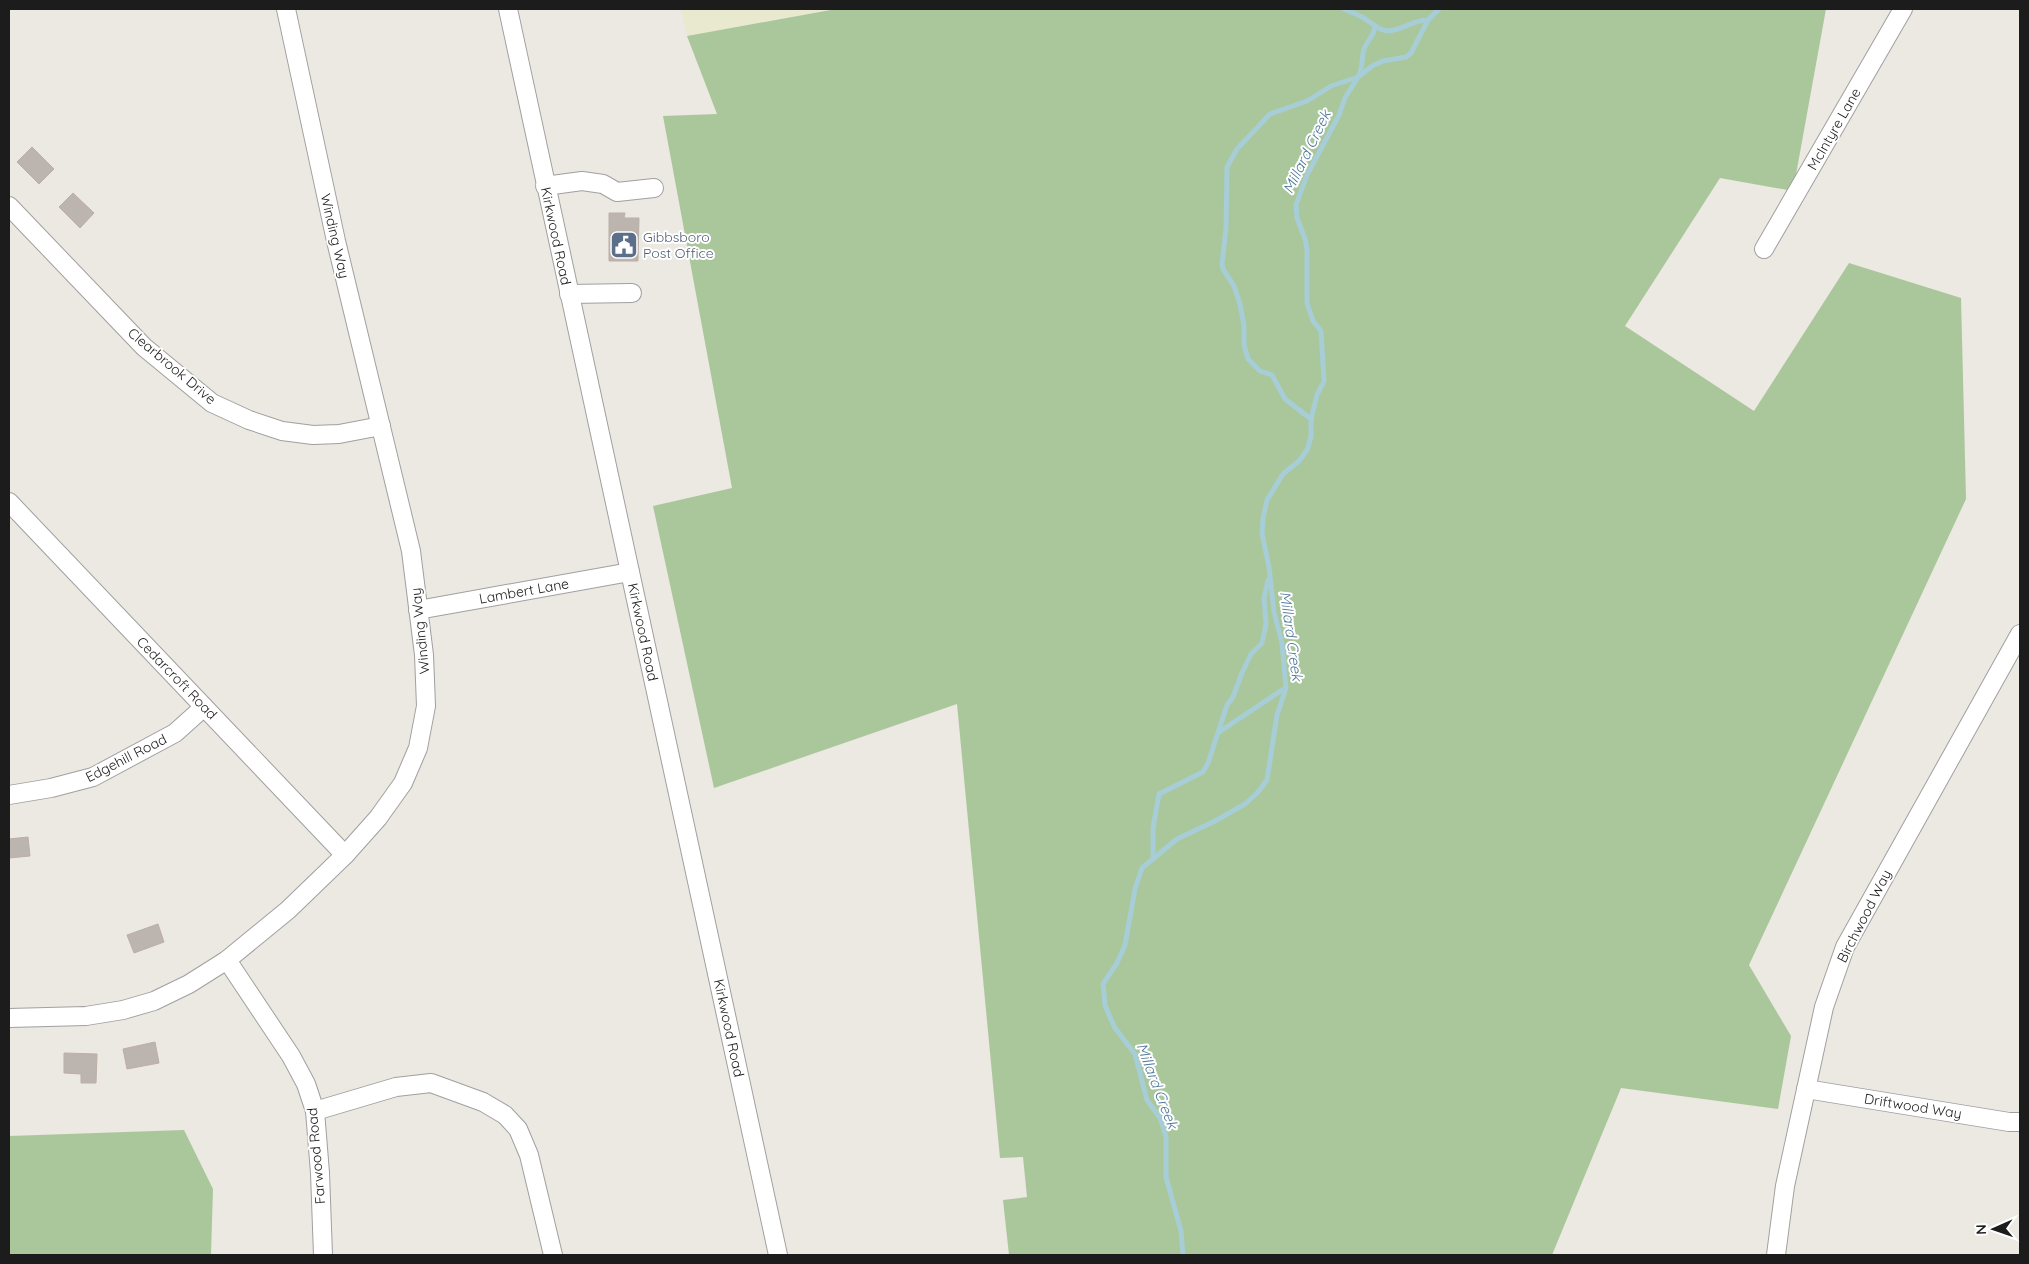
<svg xmlns="http://www.w3.org/2000/svg" width="2029" height="1264" viewBox="0 0 2029 1264" font-family="Quicksand,sans-serif">
  <style>
    .farmland { fill: #e9e9cf }
    .forest { fill: #aac79b }
    .lines { fill: none; stroke-linecap: round; stroke-linejoin: round }
    .stream { stroke: #a7cdd6; stroke-width: 5 }
    .building { fill: #bcb4af; stroke: #bcafa6 }
    .minor-casing { stroke: #a0a0a0; stroke-width: 20 }
    .minor { stroke: #fff; stroke-width: 18 }
    .labels { text-anchor: middle; stroke-width: 4; stroke-linejoin: round; paint-order: stroke }
    .street-label { font-size: 14px; fill: #1c1c1c; stroke: #fff }
    .service-label { font-size: 14px; fill: #4e5e75; stroke: #fff; text-anchor: start }
    .water-label { font-size: 15px; font-style: italic; fill: #50789a; stroke: #fff }
  </style>
  <rect width="100%" height="100%" fill="#ece8e2"/>
  <path class="farmland" d="M 681,9 L 836,9 L 687,36 Z"/>
  <g class="forest">
    <path d="M 836,9 L 1826,9 L 1793,191 L 1720,178 L 1625,326 L 1754,411 L 1849,263 L 1961,298 L 1966,499 L 1749,965 L 1791,1036 L 1778,1109 L 1621,1088 L 1552,1255 L 1009,1255 L 1003,1200 L 1027,1197 L 1023,1157 L 1000,1158 L 957,704 L 714,788 L 653,506 L 732,488 L 663,116 L 717,114 L 687,36 Z"/>
    <path d="M 184,1130 L 213,1189 L 211,1255 L 9,1255 L 9,1136 Z"/>
  </g>
  <g class="lines">
    <g class="stream">
      <path d="M 1344,9 C 1350,12 1357,14 1362,17 C 1373,23 1381,34 1394,30 C 1407,27 1415,20 1428,20"/>
      <path d="M 1311,419 L 1285,399 L 1272,375 L 1260,371 L 1248,359 L 1244,345 L 1244,326 L 1240,304 L 1234,286 L 1223,269 L 1222,264 L 1226,228 L 1227,167 L 1237,149 L 1270,114 L 1307,101 L 1331,86 L 1358,77 C 1364,66 1361,58 1364,49 C 1367,41 1374,36 1375,27"/>
      <path d="M 1219,732 L 1285,688"/>
      <path d="M 1153,859 L 1153,828 L 1159,794 L 1203,772 L 1208,763 L 1227,705 L 1233,697 L 1242,673 L 1251,654 L 1262,643 L 1266,624 L 1264,598 L 1268,580"/>
      <path d="M 1183,1255 L 1181,1231 L 1166,1177 L 1166,1137 L 1164,1130 L 1160,1118 L 1147,1100 L 1135,1054 L 1115,1028 L 1109,1015 L 1105,1005 L 1103,984 L 1117,963 L 1125,945 L 1135,889 L 1142,868 L 1177,839 L 1215,821 L 1245,804 L 1258,792 L 1267,780 L 1277,715 L 1286,688 L 1282,643 L 1274,612 L 1269,567 L 1262,534 L 1263,518 L 1267,500 L 1283,474 L 1299,461 L 1307,450 L 1311,437 L 1311,419 L 1317,395 L 1324,381 L 1321,331 L 1313,321 L 1307,303 L 1307,249 L 1305,239 L 1297,218 L 1296,205 L 1307,175 L 1339,115 L 1345,98 L 1358,77 L 1372,66 L 1383,61 L 1406,57 L 1411,53 L 1428,20 L 1439,9"/>
    </g>
  </g>
  <g class="building">
    <path d="M 32,147 L 54,169 L 39,184 L 17,162 Z"/>
    <path d="M 73,193 L 94,213 L 80,228 L 59,207 Z"/>
    <path d="M 609,213 L 625,213 L 624,218 L 639,218 L 638,261 L 609,261 Z"/>
    <path d="M 28,837 L 30,856 L 9,858 L 9,839 Z"/>
    <path d="M 158,924 L 164,942 L 134,953 L 127,935 Z"/>
    <path d="M 155,1042 L 159,1063 L 127,1069 L 123,1049 Z"/>
    <path d="M 64,1053 L 97,1054 L 96,1083 L 81,1083 L 81,1074 L 64,1073 Z"/>
  </g>
  <g class="lines">
    <g class="minor-casing">
      <g id="minor">
        <path d="M 508,9 L 778,1255"/>
        <path d="M 545,186 L 582,181 L 603,184 L 617,192 L 654,188"/>
        <path d="M 9,206 L 144,347 L 212,403 L 249,420 L 282,431 L 313,435 L 339,434 L 381,426"/>
        <path d="M 1764,249 L 1903,9"/>
        <path d="M 569,294 L 632,293"/>
        <path d="M 9,502 L 345,855"/>
        <path d="M 418,610 L 630,572"/>
        <path d="M 9,795 L 51,788 L 93,777 L 175,733 L 204,707"/>
        <path d="M 227,960 L 291,1056 L 306,1084 L 315,1111 L 320,1173 L 323,1255"/>
        <path d="M 9,1018 L 86,1016 L 123,1010 L 154,1001 L 189,984 L 227,960 L 288,910 L 345,855 L 378,818 L 403,783 L 418,748 L 426,706 L 424,655 L 411,551 L 336,241 L 286,9"/>
        <path d="M 1806,1089 L 2009,1122 L 2020,1122"/>
        <path d="M 315,1111 L 396,1087 L 431,1083 L 483,1102 L 505,1115 L 518,1129 L 529,1155 L 553,1255"/>
        <path d="M 1776,1255 L 1785,1186 L 1824,1007 L 1845,947 L 2020,634"/>
      </g>
    </g>
    <use href="#minor" class="minor"/>
  </g>
  <defs>
    <g id="civic-square" transform="scale(1.4375)"><rect x="-9" y="-9" width="18" height="18" rx="4" fill="#5c6f8a" stroke="#fff"/><path d="M-.6-6.5H3V-4.5H.6V-3L4-1V1h2V6H-6V1h2V-1L-.6-3ZM-1.2 2.5V6h2.4V2.5Z" fill="#fff"/></g>
  </defs>
  <g fill-rule="evenodd">
    <use href="#civic-square" x="624" y="245"/>
  </g>
  <g class="labels">
    <g class="street-label">
      <text transform="translate(1834 129) rotate(-60)" y="5">McIntyre Lane</text>
      <text transform="translate(335 236) rotate(77)" y="5">Winding Way</text>
      <text transform="translate(556 236) rotate(78)" y="5">Kirkwood Road</text>
      <text transform="translate(172 366) rotate(40)" y="5">Clearbrook Drive</text>
      <text transform="translate(524 591) rotate(-10)" y="5">Lambert Lane</text>
      <text transform="translate(420 631) rotate(-96)" y="5">Winding Way</text>
      <text transform="translate(643 632) rotate(78)" y="5">Kirkwood Road</text>
      <text transform="translate(177 678) rotate(46)" y="5">Cedarcroft Road</text>
      <text transform="translate(126 758) rotate(-27)" y="5">Edgehill Road</text>
      <text transform="translate(1864 916) rotate(-63)" y="5">Birchwood Way</text>
      <text transform="translate(729 1028) rotate(78)" y="5">Kirkwood Road</text>
      <text transform="translate(1913 1106) rotate(9)" y="5">Driftwood Way</text>
      <text transform="translate(316 1156) rotate(-95)" y="5">Farwood Road</text>
    </g>
    <g class="service-label">
      <text x="643" y="242">Gibbsboro<tspan x="643" dy="16">Post Office</tspan></text>
    </g>
    <g class="water-label">
      <text transform="translate(1307 152) rotate(-64)" y="5">Millard Creek</text>
      <text transform="translate(1291 636) rotate(82)" y="5">Millard Creek</text>
      <text transform="translate(1157 1086) rotate(69)" y="5">Millard Creek</text>
    </g>
  </g>
  <rect width="2029" height="1264" fill="none" stroke="#1c1c1c" stroke-width="20"/>
  <g transform="translate(1994 1229) rotate(268)" stroke="#ffffff" stroke-width="4" paint-order="stroke">
  <path d="M0-4L9 19L0 12L-9 19Z" fill="#1c1c1c"/>
  <text y="-8" font-size="14" font-weight="bold" text-anchor="middle" fill="#1c1c1c">N</text>
  </g>
</svg>
